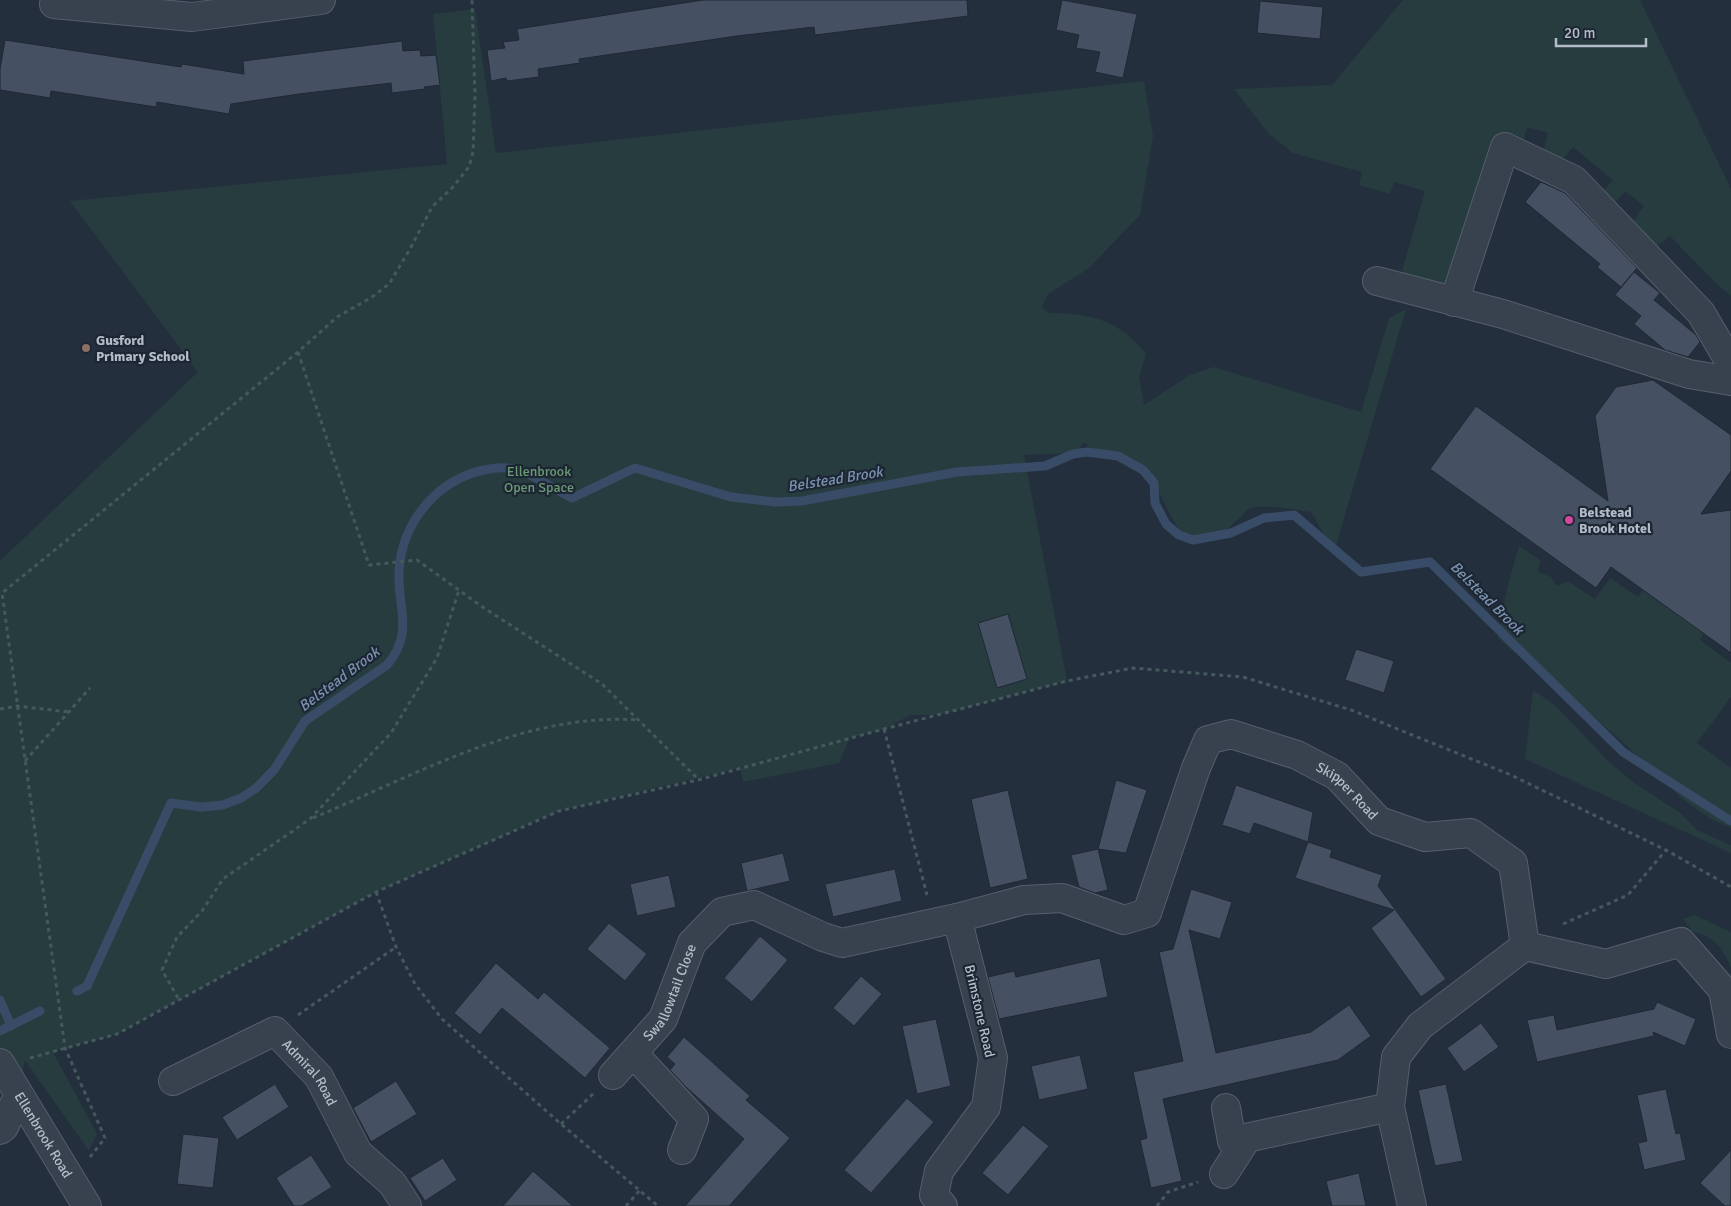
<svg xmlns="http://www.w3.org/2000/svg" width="1731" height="1206" viewBox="0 0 1731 1206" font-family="Signika,sans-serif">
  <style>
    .green { fill: #263c3f }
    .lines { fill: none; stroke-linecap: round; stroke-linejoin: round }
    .stream { stroke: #394c67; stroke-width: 9 }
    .building { fill: #455162; stroke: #1f2835 }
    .minor-casing { stroke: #565f6c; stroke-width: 30 }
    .path { stroke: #44595c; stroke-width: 3; stroke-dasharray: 4 4; stroke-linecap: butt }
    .minor { stroke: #38414e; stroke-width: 28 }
    .education-dot { fill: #8d6e63; stroke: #1d2633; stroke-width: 2 }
    .hotel-dot { fill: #d1479c; stroke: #1d2633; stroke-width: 2 }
    .labels { text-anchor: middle; stroke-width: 4.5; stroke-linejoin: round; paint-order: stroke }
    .poi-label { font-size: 14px; font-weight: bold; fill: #b4bcc9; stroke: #1d2633; text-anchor: start }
    .park-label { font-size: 14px; fill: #6b9a76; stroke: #1d2633 }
    .street-label { font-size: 14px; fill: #b4bcc9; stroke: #1d2633 }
    .water-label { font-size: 15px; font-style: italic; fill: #7c92b1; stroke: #1d2633 }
  </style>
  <rect width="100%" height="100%" fill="#242f3e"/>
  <g class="green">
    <path d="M 1403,0 L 1640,0 L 1731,189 L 1731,296 L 1720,287 L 1670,236 L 1643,256 L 1627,230 L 1644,206 L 1625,191 L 1609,210 L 1597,199 L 1613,180 L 1573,147 L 1552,171 L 1541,161 L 1548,133 L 1527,127 L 1520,156 L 1506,176 L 1438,298 L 1398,285 L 1425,191 L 1394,182 L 1390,194 L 1359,185 L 1362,172 L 1293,153 L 1269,134 L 1234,89 L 1332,85 Z"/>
    <path d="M 475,9 L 496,153 L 1144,81 L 1153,136 L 1140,215 L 1088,269 L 1048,294 L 1042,307 L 1049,313 C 1090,313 1120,320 1146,354 L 1139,377 L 1144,405 L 1190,375 L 1214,367 L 1361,412 L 1389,318 L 1406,309 L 1334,552 L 1311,512 C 1297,510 1264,504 1250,508 C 1247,509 1244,514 1242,516 C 1223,532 1216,545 1190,536 C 1169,529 1164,490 1147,475 C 1131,461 1111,458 1091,452 L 1085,442 L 1074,453 L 1024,455 L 1067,681 L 938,715 L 911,715 L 884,729 L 850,738 L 839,763 L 743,782 L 740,768 L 559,811 L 376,892 L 117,1034 L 53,1052 L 97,1134 L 89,1151 L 25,1060 L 18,1096 L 0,1056 L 0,561 L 198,372 L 70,201 L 447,164 L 433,14 Z"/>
    <path d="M 1519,546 L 1540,560 L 1538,572 L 1551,577 L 1557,586 L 1568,581 L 1595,599 L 1610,578 L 1638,597 L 1645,587 L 1705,631 L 1700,640 L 1731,663 L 1731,697 L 1697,743 L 1731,768 L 1731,828 L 1711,819 L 1681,798 L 1664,779 L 1592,715 L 1545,679 L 1498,638 L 1507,589 Z"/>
    <path d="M 1533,690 L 1556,706 L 1609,762 L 1634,783 L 1679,812 L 1697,830 L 1731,845 L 1731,853 L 1525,759 Z"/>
    <path d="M 1694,915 L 1731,932 L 1731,968 C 1723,948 1714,936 1693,932 L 1683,919 Z"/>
  </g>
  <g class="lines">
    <g class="stream">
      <path d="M 77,991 L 87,986 L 171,803 L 201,807 L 223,805 L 241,798 L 255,789 L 274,770 L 305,721 L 387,665 C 415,632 397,608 399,571 C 402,522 437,480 484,470 C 494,468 507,466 518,470 C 536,476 554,489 572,498 L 635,468 L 731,497 L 775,502 L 802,501 L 957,472 L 1045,466 L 1073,454 L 1087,452 L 1118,456 L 1143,470 L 1154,483 L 1155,503 L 1166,524 L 1179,535 L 1193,540 L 1231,533 L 1264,518 L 1294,515 L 1361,572 L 1430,562 L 1623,752 L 1731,821"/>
      <path d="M 0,1000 L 11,1026"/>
      <path d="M 0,1031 L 40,1011"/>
    </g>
  </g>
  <g class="building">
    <path d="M 703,0 L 967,0 L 968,16 L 815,35 L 814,27 L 737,36 L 579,59 L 580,63 L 538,69 L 539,77 L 507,81 L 506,78 L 491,81 L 487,50 L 505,48 L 503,42 L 519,40 L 517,29 Z"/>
    <path d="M 1062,0 L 1137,14 L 1123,78 L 1095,72 L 1100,52 L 1076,48 L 1079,35 L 1056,30 Z"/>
    <path d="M 1260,1 L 1323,7 L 1320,39 L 1257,33 Z"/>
    <path d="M 5,40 L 181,67 L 182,64 L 244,74 L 243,61 L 402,41 L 403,51 L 420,50 L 421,56 L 436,55 L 440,85 L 424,87 L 425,89 L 392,93 L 391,83 L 299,94 L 231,104 L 229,114 L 157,102 L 156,107 L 51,91 L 50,98 L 0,90 L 0,69 Z"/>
    <path d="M 1541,182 L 1565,193 L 1637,268 L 1621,287 L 1597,267 L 1600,264 L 1525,202 Z"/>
    <path d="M 1634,272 L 1660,293 L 1654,300 L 1696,335 L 1700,342 L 1688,357 L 1665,350 L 1634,324 L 1641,316 L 1615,295 Z"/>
    <path d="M 1653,380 L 1731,435 L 1731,471 L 1701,514 L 1731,510 L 1731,653 L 1611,567 L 1596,588 L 1430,469 L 1476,406 L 1608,501 L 1595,416 L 1616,387 Z"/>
    <path d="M 1008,614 L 1027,679 L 997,688 L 978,623 Z"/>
    <path d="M 1356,649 L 1394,661 L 1384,693 L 1345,680 Z"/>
    <path d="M 1116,780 L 1147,790 L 1126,853 L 1098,849 Z"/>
    <path d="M 1236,785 L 1313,812 L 1308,842 L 1254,823 L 1250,834 L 1222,825 Z"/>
    <path d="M 1008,790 L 1028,879 L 990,888 L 971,799 Z"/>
    <path d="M 1308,842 L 1332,850 L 1330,857 L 1382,875 L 1378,886 L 1446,979 L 1421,997 L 1371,928 L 1394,910 L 1295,878 Z"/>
    <path d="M 1098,849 L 1108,890 L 1095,893 L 1079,887 L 1071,855 Z"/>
    <path d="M 783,853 L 790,881 L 747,891 L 741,863 Z"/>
    <path d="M 895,869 L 902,901 L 833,917 L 825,884 Z"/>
    <path d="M 669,875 L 676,907 L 637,916 L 630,884 Z"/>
    <path d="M 1191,889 L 1232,902 L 1220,939 L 1189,930 L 1216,1053 L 1311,1032 L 1349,1005 L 1371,1036 L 1338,1060 L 1163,1099 L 1182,1181 L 1151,1188 L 1140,1140 L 1147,1138 L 1133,1072 L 1183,1061 L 1159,952 L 1173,949 Z"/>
    <path d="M 609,923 L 647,954 L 625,981 L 587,949 Z"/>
    <path d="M 760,936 L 788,960 L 752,1002 L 724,978 Z"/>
    <path d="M 1100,958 L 1108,997 L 999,1019 L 988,977 L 1014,971 L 1016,977 Z"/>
    <path d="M 496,963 L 538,999 L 544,992 L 610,1048 L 585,1078 L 502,1008 L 480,1035 L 454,1013 Z"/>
    <path d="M 861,976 L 882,994 L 854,1026 L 833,1008 Z"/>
    <path d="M 1657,1002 L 1696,1019 L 1685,1046 L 1653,1032 L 1654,1036 L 1537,1062 L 1527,1020 L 1554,1015 L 1557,1030 L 1654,1009 Z"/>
    <path d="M 936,1019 L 951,1086 L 917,1094 L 902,1026 Z"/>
    <path d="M 1481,1023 L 1499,1047 L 1464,1072 L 1447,1048 Z"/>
    <path d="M 684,1037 L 750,1096 L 746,1100 L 790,1138 L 729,1206 L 685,1206 L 744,1139 L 687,1088 L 670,1070 L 675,1064 L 667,1057 Z"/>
    <path d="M 1080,1055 L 1088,1089 L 1039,1100 L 1031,1066 Z"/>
    <path d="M 396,1081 L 417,1114 L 371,1142 L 353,1108 Z"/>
    <path d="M 275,1084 L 289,1107 L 237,1140 L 222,1117 Z"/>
    <path d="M 1446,1084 L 1463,1161 L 1435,1166 L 1418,1090 Z"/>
    <path d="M 1666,1089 L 1676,1134 L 1680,1133 L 1686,1160 L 1644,1170 L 1638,1143 L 1647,1141 L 1637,1095 Z"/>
    <path d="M 907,1098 L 934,1122 L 871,1193 L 844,1170 Z"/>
    <path d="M 1023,1125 L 1049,1146 L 1008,1195 L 982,1173 Z"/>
    <path d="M 183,1134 L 219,1138 L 213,1188 L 177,1184 Z"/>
    <path d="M 1731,1150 L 1731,1206 L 1725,1206 L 1700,1183 Z"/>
    <path d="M 311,1155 L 332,1187 L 302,1206 L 294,1206 L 276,1178 Z"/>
    <path d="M 443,1158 L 457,1180 L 425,1201 L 410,1178 Z"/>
    <path d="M 533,1171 L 573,1206 L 503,1206 Z"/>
    <path d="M 1359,1173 L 1366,1206 L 1332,1206 L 1326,1181 Z"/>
  </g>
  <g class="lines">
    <g class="minor-casing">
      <g id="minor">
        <path d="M 54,4 L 192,17 L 321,0"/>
        <path d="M 1377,281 L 1503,314 L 1689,374 L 1731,381"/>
        <path d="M 1454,302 L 1505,147 L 1574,180 L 1701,313 L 1731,364"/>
        <path d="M 1525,946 L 1606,964 L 1681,942 L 1723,990 L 1731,1034"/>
        <path d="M 633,1053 L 694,1119 L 682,1150"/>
        <path id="s1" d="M 0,1063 L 87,1206"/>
        <path id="s2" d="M 613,1075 L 663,1019 L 692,943 L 722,912 L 754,905 L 823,937 L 842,943 L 957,918 L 1024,900 L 1062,898 L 1124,920 L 1147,913 L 1196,768 L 1208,740 L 1231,734 L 1297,755 L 1337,776 L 1379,821 L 1425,837 L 1471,833 L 1513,863 L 1525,946"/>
        <path id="s3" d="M 173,1081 L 275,1031 L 319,1077 L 358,1153 L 392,1183 L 407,1206"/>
        <path d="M 1226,1108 L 1232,1141 L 1390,1107"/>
        <path d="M 0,1130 L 4,1127 L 18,1096"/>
        <path d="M 1224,1174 L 1247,1138"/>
        <path d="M 943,1206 L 934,1195 L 939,1171 L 986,1107 L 993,1058 L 957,918"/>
        <path d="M 1412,1206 L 1390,1107 L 1396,1057 L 1420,1026 L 1525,946"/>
      </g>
    </g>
    <g class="path">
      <path d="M 298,352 L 369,565 L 417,560 L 481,606 L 602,684 L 698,779"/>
      <path d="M 0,709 L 17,706 L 69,712"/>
      <path d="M 884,729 L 927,895"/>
      <path d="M 25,761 L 90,688"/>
      <path d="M 313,818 C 416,775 524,712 639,720"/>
      <path d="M 376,892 L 396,947 L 415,984 L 442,1019 L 561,1124 L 658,1206"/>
      <path d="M 1563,924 L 1628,895 L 1666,850"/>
      <path d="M 178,998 L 162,970 L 177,937 L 202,911 L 223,879 L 310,819 L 391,733 L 437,658 L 459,590"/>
      <path d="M 298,1015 L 396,947"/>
      <path d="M 30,1058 L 117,1034 L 376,892 L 559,811 L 698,780 L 884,729 L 1067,681 L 1133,668 L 1243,677 L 1351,710 L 1511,775 L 1666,850 L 1731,887"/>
      <path d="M 561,1124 L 593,1094"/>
      <path d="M 90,1157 L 105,1138 L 65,1048 L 2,593 L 298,352 L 337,317 L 372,297 L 389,284 L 410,249 L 432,207 L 452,188 L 469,167 L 473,152 L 475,96 L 472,0"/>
      <path d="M 626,1206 L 640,1190"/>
      <path d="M 1157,1206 L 1168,1192 L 1198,1182"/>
    </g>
    <use href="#minor" class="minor"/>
  </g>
  <circle class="education-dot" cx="86" cy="348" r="5"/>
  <circle class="hotel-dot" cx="1569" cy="520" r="5"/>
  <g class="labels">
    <g class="poi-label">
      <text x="96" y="345">Gusford<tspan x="96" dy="16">Primary School</tspan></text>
      <text x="1579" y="517">Belstead<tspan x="1579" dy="16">Brook Hotel</tspan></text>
    </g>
    <g class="park-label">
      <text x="539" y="476">Ellenbrook<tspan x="539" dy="16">Open Space</tspan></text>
    </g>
    <g class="street-label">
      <text dy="5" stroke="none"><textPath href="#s2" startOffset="982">Skipper Road</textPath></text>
      <text dy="5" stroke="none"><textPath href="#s2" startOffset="102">Swallowtail Close</textPath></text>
      <text transform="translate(980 1011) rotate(77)" y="5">Brimstone Road</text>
      <text dy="5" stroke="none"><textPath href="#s3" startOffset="168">Admiral Road</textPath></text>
      <text dy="5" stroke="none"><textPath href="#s1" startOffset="84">Ellenbrook Road</textPath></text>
    </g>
    <g class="water-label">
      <text transform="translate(835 479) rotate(-9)" y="5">Belstead Brook</text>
      <text transform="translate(1487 598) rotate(45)" y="5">Belstead Brook</text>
      <text transform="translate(339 679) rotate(-37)" y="5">Belstead Brook</text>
    </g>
  </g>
  <path d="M1556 38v8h90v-8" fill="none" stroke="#b4bcc9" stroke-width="2.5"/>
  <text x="1564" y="38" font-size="15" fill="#b4bcc9" stroke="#1d2633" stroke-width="4" paint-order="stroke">20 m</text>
</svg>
